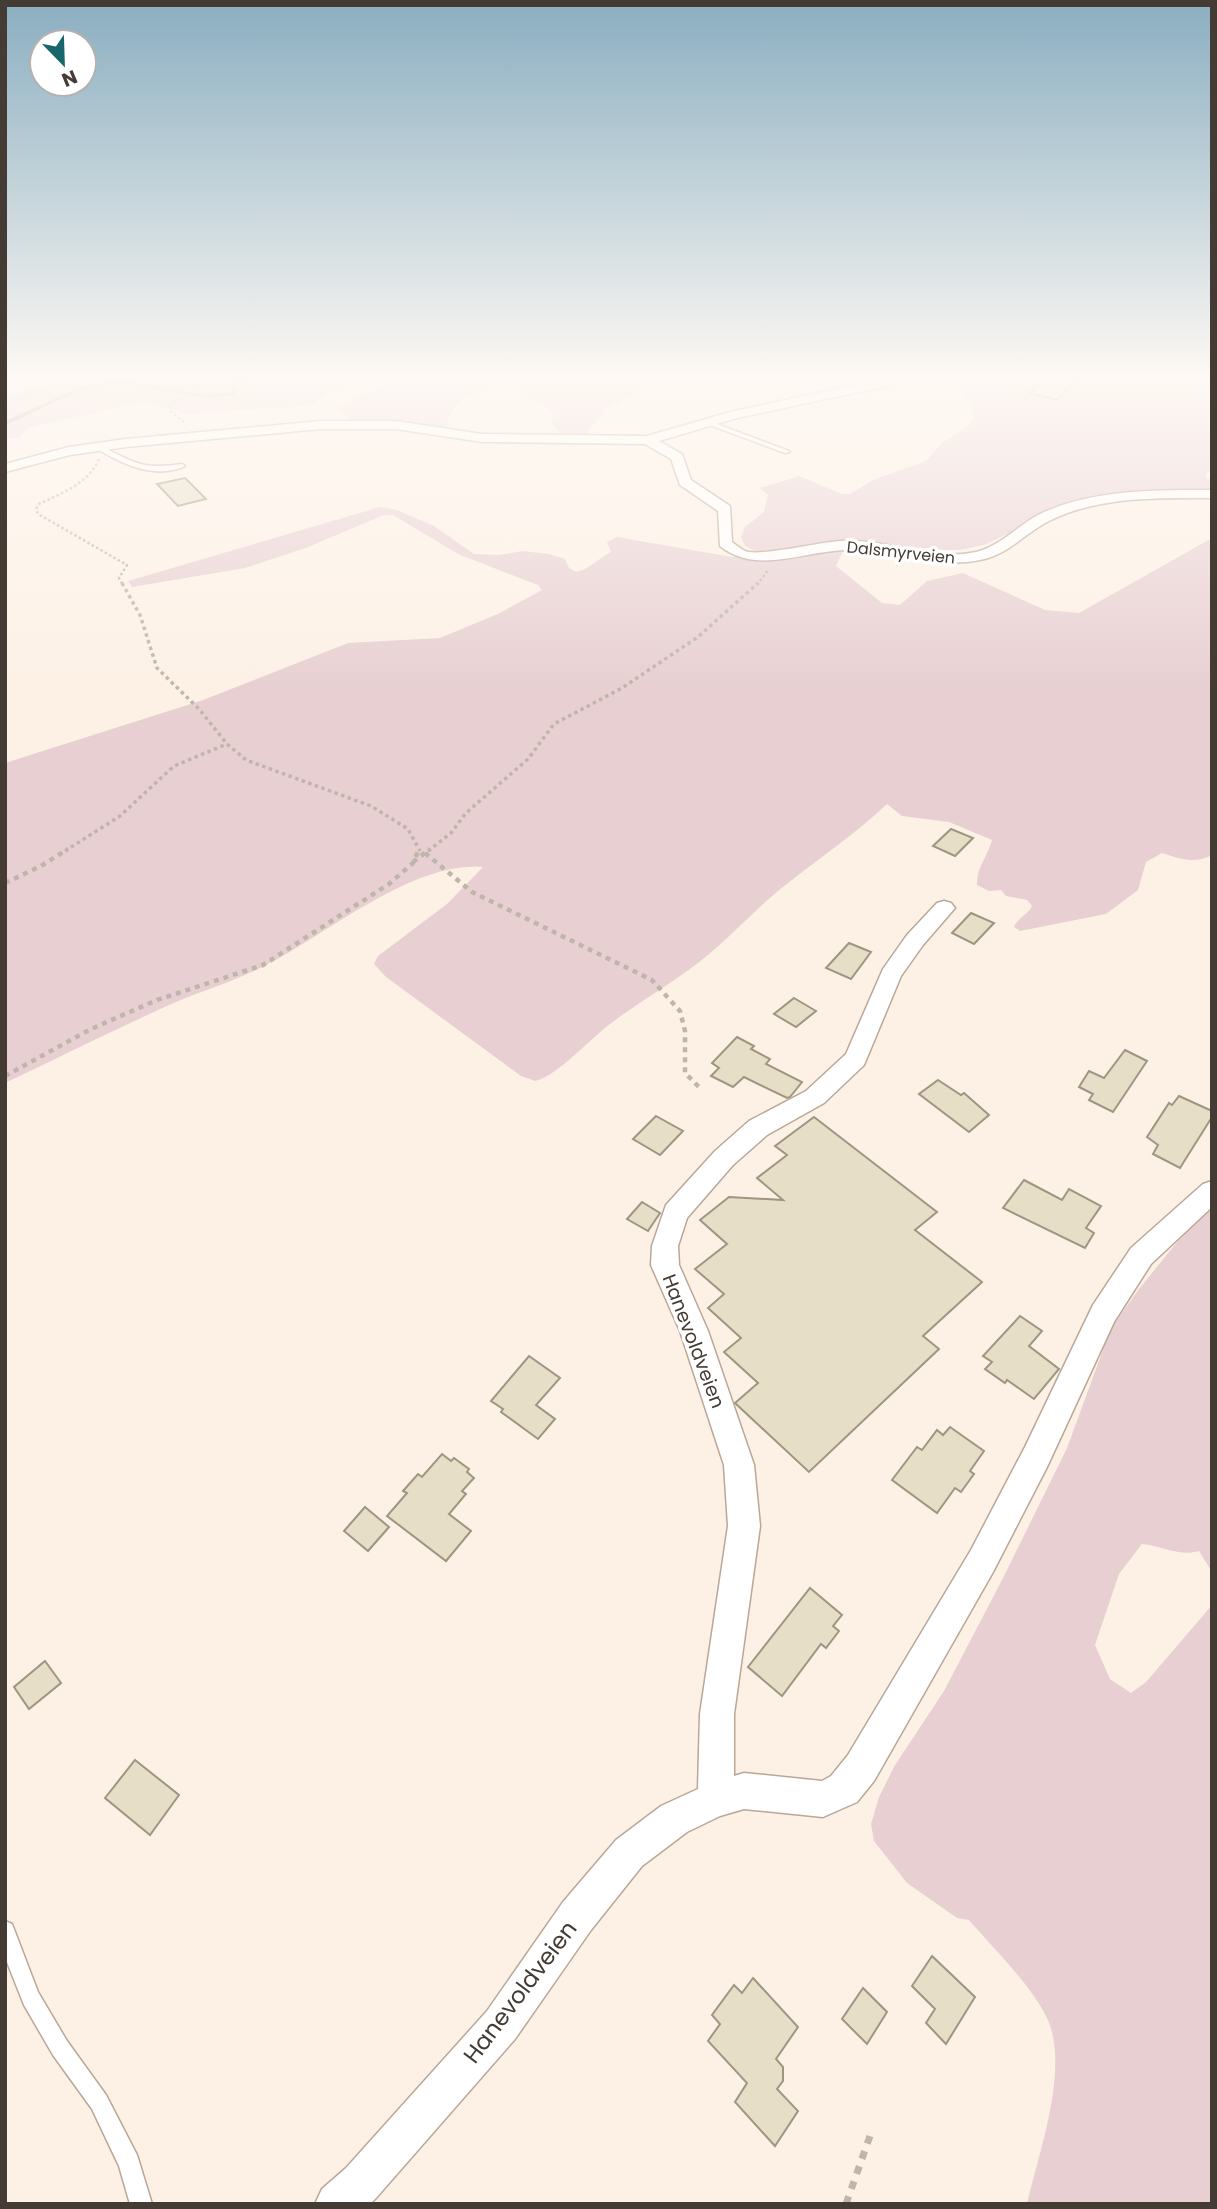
<svg xmlns="http://www.w3.org/2000/svg" width="1217" height="2209" viewBox="0 0 1217 2209" font-family="Poppins,sans-serif">
  <style>
    .green { fill: #e8d0d2 }
    .lines { fill: none; stroke-linecap: round; stroke-linejoin: round }
    .stream { stroke: #9da487; stroke-width: 3.5 }
    .building { fill: #e6dec6; stroke: #9d9680; stroke-width: 2 }
    .service-casing { stroke: #baa796; stroke-width: 3 }
    .minor-casing { stroke: #baa796; stroke-width: 3 }
    .path-far3 { stroke: #c0b5ab; stroke-width: 2.5; stroke-dasharray: 2.5 2.5; stroke-linecap: butt }
    .path-far2 { stroke: #c0b5ab; stroke-width: 3.5; stroke-dasharray: 3.5 3.5; stroke-linecap: butt }
    .path-far1 { stroke: #c0b5ab; stroke-width: 4.5; stroke-dasharray: 5 5; stroke-linecap: butt }
    .path { stroke: #c0b5ab; stroke-width: 7; stroke-dasharray: 8 8; stroke-linecap: butt }
    .service { fill: #fff; fill-rule: evenodd }
    .minor { fill: #fff; fill-rule: evenodd }
    .labels { text-anchor: middle; stroke-width: 7; stroke-linejoin: round; paint-order: stroke }
    .far-street-label { font-size: 16px; fill: #433b34; stroke: #fff }
    .street-label { font-size: 19px; fill: #433b34; stroke: #fff }
    .near-street-label { font-size: 23px; fill: #433b34; stroke: #fff }
  </style>
  <rect width="100%" height="100%" fill="#fdf1e6"/>
  <g class="green">
    <path d="M 61,378 L 369,378 L 329,391 L 312,405 L 188,414 L 145,401 L 28,428 L 19,438 L 5,438 L 5,396 Z"/>
    <path d="M 419,378 L 654,378 L 634,394 L 604,410 C 602,420 590,424 588,434 L 593,439 C 577,438 561,438 551,423 L 554,415 C 548,405 541,404 531,398 C 525,395 519,386 514,381 C 483,387 451,394 446,430 L 393,421 L 349,420 L 336,407 L 387,384 Z"/>
    <path d="M 961,378 L 1212,378 L 1212,472 L 1207,472 L 1206,478 L 1212,480 L 1212,492 L 1116,499 L 1026,525 L 984,545 L 960,550 L 927,550 L 854,544 L 843,551 L 836,566 L 882,603 L 900,605 L 927,581 L 963,573 L 1045,610 L 1079,613 L 1212,538 L 1212,855 C 1196,864 1179,859 1162,853 L 1146,862 L 1138,890 L 1106,914 L 1020,931 L 1014,927 C 1017,918 1028,915 1032,906 L 1027,900 L 1006,896 L 1001,890 L 989,891 L 977,885 C 976,868 988,856 992,840 L 949,822 L 902,816 L 887,804 C 853,836 815,861 778,891 C 748,916 722,946 690,969 C 664,988 636,1004 610,1024 C 590,1039 556,1077 535,1081 L 521,1076 L 386,977 L 374,964 L 378,956 L 447,904 L 483,867 C 409,861 324,938 258,969 C 230,983 198,992 169,1005 C 114,1030 60,1057 5,1083 L 5,763 L 203,700 L 348,643 L 440,638 L 500,613 L 542,590 L 538,585 L 458,554 L 393,515 L 384,515 L 308,547 L 245,568 L 132,587 L 128,581 L 380,507 L 397,510 L 434,526 L 474,554 L 499,555 L 523,551 L 549,554 L 565,559 L 569,568 L 576,572 C 588,570 599,558 611,552 L 607,542 L 617,537 L 732,557 L 755,557 L 757,552 L 745,546 L 741,537 L 745,527 L 764,512 L 768,495 L 760,488 L 799,476 L 842,494 L 850,494 L 873,480 L 926,461 L 942,443 L 969,425 L 973,419 L 972,405 L 960,388 Z"/>
    <path d="M 1212,1199 L 1212,1572 L 1199,1551 C 1180,1557 1162,1546 1142,1544 L 1119,1574 L 1095,1645 L 1110,1679 L 1131,1693 L 1146,1682 L 1212,1605 L 1212,2204 L 1027,2204 C 1039,2151 1071,2065 1046,2016 C 1030,1984 992,1947 969,1920 L 957,1918 L 907,1883 L 874,1841 L 871,1824 L 879,1797 L 895,1765 L 944,1691 L 1004,1576 L 1067,1448 L 1111,1328 L 1139,1289 Z"/>
  </g>
  <g class="lines">
    <path class="stream" d="M 5,423 C 38,410 75,386 111,383 C 154,380 189,403 234,393 L 234,386 L 245,380 L 242,380 L 259,378"/>
  </g>
  <g class="building">
    <path d="M 1045,378 L 1079,378 L 1057,400 L 1030,393 Z"/>
    <path d="M 185,478 L 206,499 L 178,506 L 157,484 Z"/>
    <path d="M 951,829 L 973,838 L 955,856 L 933,846 Z"/>
    <path d="M 971,913 L 994,923 L 974,944 L 952,933 Z"/>
    <path d="M 849,943 L 871,952 L 851,979 L 826,968 Z"/>
    <path d="M 794,998 L 816,1011 L 796,1027 L 774,1014 Z"/>
    <path d="M 737,1037 L 754,1046 L 751,1049 L 770,1059 L 766,1064 L 802,1082 L 790,1097 L 787,1098 L 744,1077 L 733,1087 L 711,1076 L 719,1068 L 712,1063 Z"/>
    <path d="M 1125,1050 L 1147,1061 L 1113,1112 L 1089,1100 L 1093,1094 L 1079,1087 L 1089,1071 L 1104,1078 Z"/>
    <path d="M 938,1080 L 961,1095 L 964,1093 L 989,1115 L 969,1132 L 919,1094 Z"/>
    <path d="M 1179,1096 L 1212,1111 L 1212,1117 L 1180,1168 L 1153,1154 L 1158,1145 L 1147,1137 L 1169,1103 L 1172,1105 Z"/>
    <path d="M 656,1116 L 683,1131 L 660,1155 L 633,1139 Z"/>
    <path d="M 814,1117 L 937,1212 L 915,1230 L 982,1282 L 923,1336 L 939,1349 L 809,1472 L 735,1403 L 758,1383 L 724,1352 L 741,1338 L 708,1308 L 724,1294 L 695,1269 L 727,1244 L 700,1220 L 729,1197 L 783,1200 L 757,1178 L 787,1155 L 775,1146 Z"/>
    <path d="M 1024,1180 L 1062,1200 L 1069,1189 L 1101,1206 L 1086,1228 L 1094,1233 L 1085,1248 L 1003,1208 Z"/>
    <path d="M 642,1202 L 660,1213 L 648,1231 L 627,1219 Z"/>
    <path d="M 1020,1316 L 1042,1331 L 1029,1346 L 1059,1369 L 1034,1399 L 1007,1380 L 1005,1383 L 985,1369 L 992,1362 L 983,1356 Z"/>
    <path d="M 529,1356 L 560,1378 L 536,1405 L 555,1419 L 538,1439 L 501,1412 L 503,1409 L 491,1401 Z"/>
    <path d="M 950,1427 L 984,1451 L 970,1471 L 974,1474 L 961,1492 L 955,1488 L 937,1513 L 892,1480 L 917,1447 L 922,1450 L 937,1430 L 943,1435 Z"/>
    <path d="M 442,1454 L 451,1461 L 454,1458 L 469,1469 L 467,1472 L 474,1478 L 462,1491 L 466,1494 L 449,1514 L 471,1531 L 446,1561 L 387,1516 L 407,1493 L 403,1491 L 418,1474 L 422,1477 Z"/>
    <path d="M 365,1507 L 389,1527 L 368,1551 L 344,1531 Z"/>
    <path d="M 810,1588 L 842,1615 L 833,1626 L 839,1631 L 826,1648 L 821,1644 L 782,1696 L 748,1667 Z"/>
    <path d="M 45,1661 L 61,1683 L 29,1709 L 14,1687 Z"/>
    <path d="M 135,1760 L 179,1795 L 150,1835 L 105,1798 Z"/>
    <path d="M 932,1956 L 975,1997 L 946,2044 L 926,2023 L 935,2009 L 912,1986 Z"/>
    <path d="M 753,1978 L 798,2027 L 776,2059 L 783,2067 L 783,2081 L 777,2089 L 798,2111 L 775,2146 L 735,2102 L 747,2083 L 708,2041 L 720,2024 L 712,2015 L 734,1985 L 742,1993 Z"/>
    <path d="M 863,1988 L 887,2012 L 867,2044 L 842,2019 Z"/>
  </g>
  <g class="lines">
    <g class="service-casing">
      <g id="service">
        <path d="M 709,421 L 789,451 L 790,452 L 785,453 L 707,424 L 707,422 Z"/>
        <path d="M 98,445 C 135,462 139,470 182,464 L 185,466 C 156,480 121,464 96,448 L 95,447 Z"/>
        <path d="M 5,1921 L 12,1924 L 38,1992 L 67,2041 L 106,2095 L 137,2155 L 152,2204 L 130,2204 L 119,2166 L 92,2109 L 53,2055 L 24,2005 L 5,1957 Z"/>
      </g>
    </g>
    <g class="minor-casing">
      <g id="minor">
        <path d="M 890,378 L 912,378 L 906,382 L 737,418 L 659,441 L 682,454 L 691,480 L 730,506 L 732,542 C 736,545 741,549 745,551 C 759,557 820,542 840,541 C 885,538 931,562 976,552 C 1001,546 1018,525 1040,514 C 1093,489 1154,490 1212,490 L 1212,498 C 1158,498 1099,496 1049,521 C 1025,533 1008,555 980,560 C 937,569 896,551 853,550 C 809,548 758,577 720,546 L 718,511 L 680,485 L 671,459 L 645,444 L 482,442 L 396,429 L 321,429 L 126,447 L 70,455 L 5,472 L 5,464 L 69,447 L 126,439 L 321,421 L 396,421 L 482,434 L 647,436 L 734,411 Z"/>
        <path d="M 944,901 L 951,903 L 955,908 L 923,945 L 901,976 L 864,1065 L 824,1103 L 767,1135 L 733,1165 L 687,1218 L 678,1246 L 679,1265 L 708,1331 L 754,1465 L 760,1526 L 734,1714 L 734,1776 L 744,1773 L 822,1781 L 831,1776 L 848,1755 L 971,1550 L 1025,1447 L 1093,1305 L 1131,1248 L 1203,1184 L 1212,1181 L 1212,1207 L 1151,1264 L 1114,1322 L 1047,1467 L 993,1572 L 874,1781 L 857,1802 L 823,1817 L 744,1809 L 720,1816 L 687,1832 L 642,1866 L 591,1930 L 515,2039 L 376,2198 L 370,2204 L 315,2204 L 322,2189 L 346,2168 L 487,2011 L 563,1902 L 616,1840 L 661,1806 L 698,1789 L 700,1714 L 728,1526 L 724,1465 L 680,1331 L 651,1265 L 652,1246 L 666,1205 L 715,1151 L 749,1121 L 806,1091 L 846,1054 L 883,969 L 907,935 L 937,903 Z"/>
      </g>
    </g>
    <g class="path-far3">
      <path d="M 168,378 L 195,387 L 251,378"/>
      <path d="M 5,403 L 82,378"/>
      <path d="M 184,422 L 171,412 L 169,405 L 191,393 L 202,378"/>
      <path d="M 99,459 C 88,484 62,493 39,504 L 36,509 L 38,514 L 127,565 L 119,578 L 123,585"/>
      <path d="M 757,585 L 768,570"/>
    </g>
    <g class="path-far2">
      <path d="M 122,583 L 140,615 L 157,668 L 199,709 L 227,744 L 246,760 L 371,806 L 408,829 L 420,851"/>
      <path d="M 65,851 L 120,816 L 174,766 L 227,744"/>
      <path d="M 428,851 L 451,833 L 466,813 L 528,759 L 554,724 L 622,688 L 698,637 L 758,583"/>
    </g>
    <g class="path-far1">
      <path d="M 425,853 L 472,892 L 652,980 L 680,1011 L 685,1031 L 685,1073 L 699,1087"/>
      <path d="M 413,862 L 430,849"/>
      <path d="M 5,883 L 41,866 L 68,849"/>
      <path d="M 5,1076 L 91,1029 L 157,1000 L 263,965 L 389,884 L 413,863 L 419,849"/>
    </g>
    <path class="path" d="M 846,2204 L 870,2136"/>
    <use href="#service" class="service"/>
    <use href="#minor" class="minor"/>
  </g>
  <linearGradient id="sky" x2="0" y2="1"><stop stop-color="#8aaec1"/><stop offset="0.55" stop-color="#fef9f4"/><stop offset="1" stop-color="#fef9f4" stop-opacity="0"/></linearGradient>
  <rect width="1217" height="687" fill="url(#sky)"/>
  <g class="labels">
    <g class="far-street-label">
      <text transform="translate(901 552) rotate(6)" y="6">Dalsmyrveien</text>
    </g>
    <g class="street-label">
      <text transform="translate(694 1341) rotate(69)" y="7">Hanevoldveien</text>
    </g>
    <g class="near-street-label">
      <text transform="translate(520 1992) rotate(-53)" y="8">Hanevoldveien</text>
    </g>
  </g>
  <rect width="1217" height="2209" fill="none" stroke="#433b34" stroke-width="14"/>
  <g transform="translate(63 63) rotate(157)"><circle r="33" fill="#ffffff" stroke="#b4b1ae" stroke-width="2"/>
  <path d="M0-5L12 26L0 18L-12 26Z" fill="#186669"/>
  <text y="-10" font-size="19" font-weight="bold" text-anchor="middle" fill="#433b34">N</text>
  </g>
</svg>
